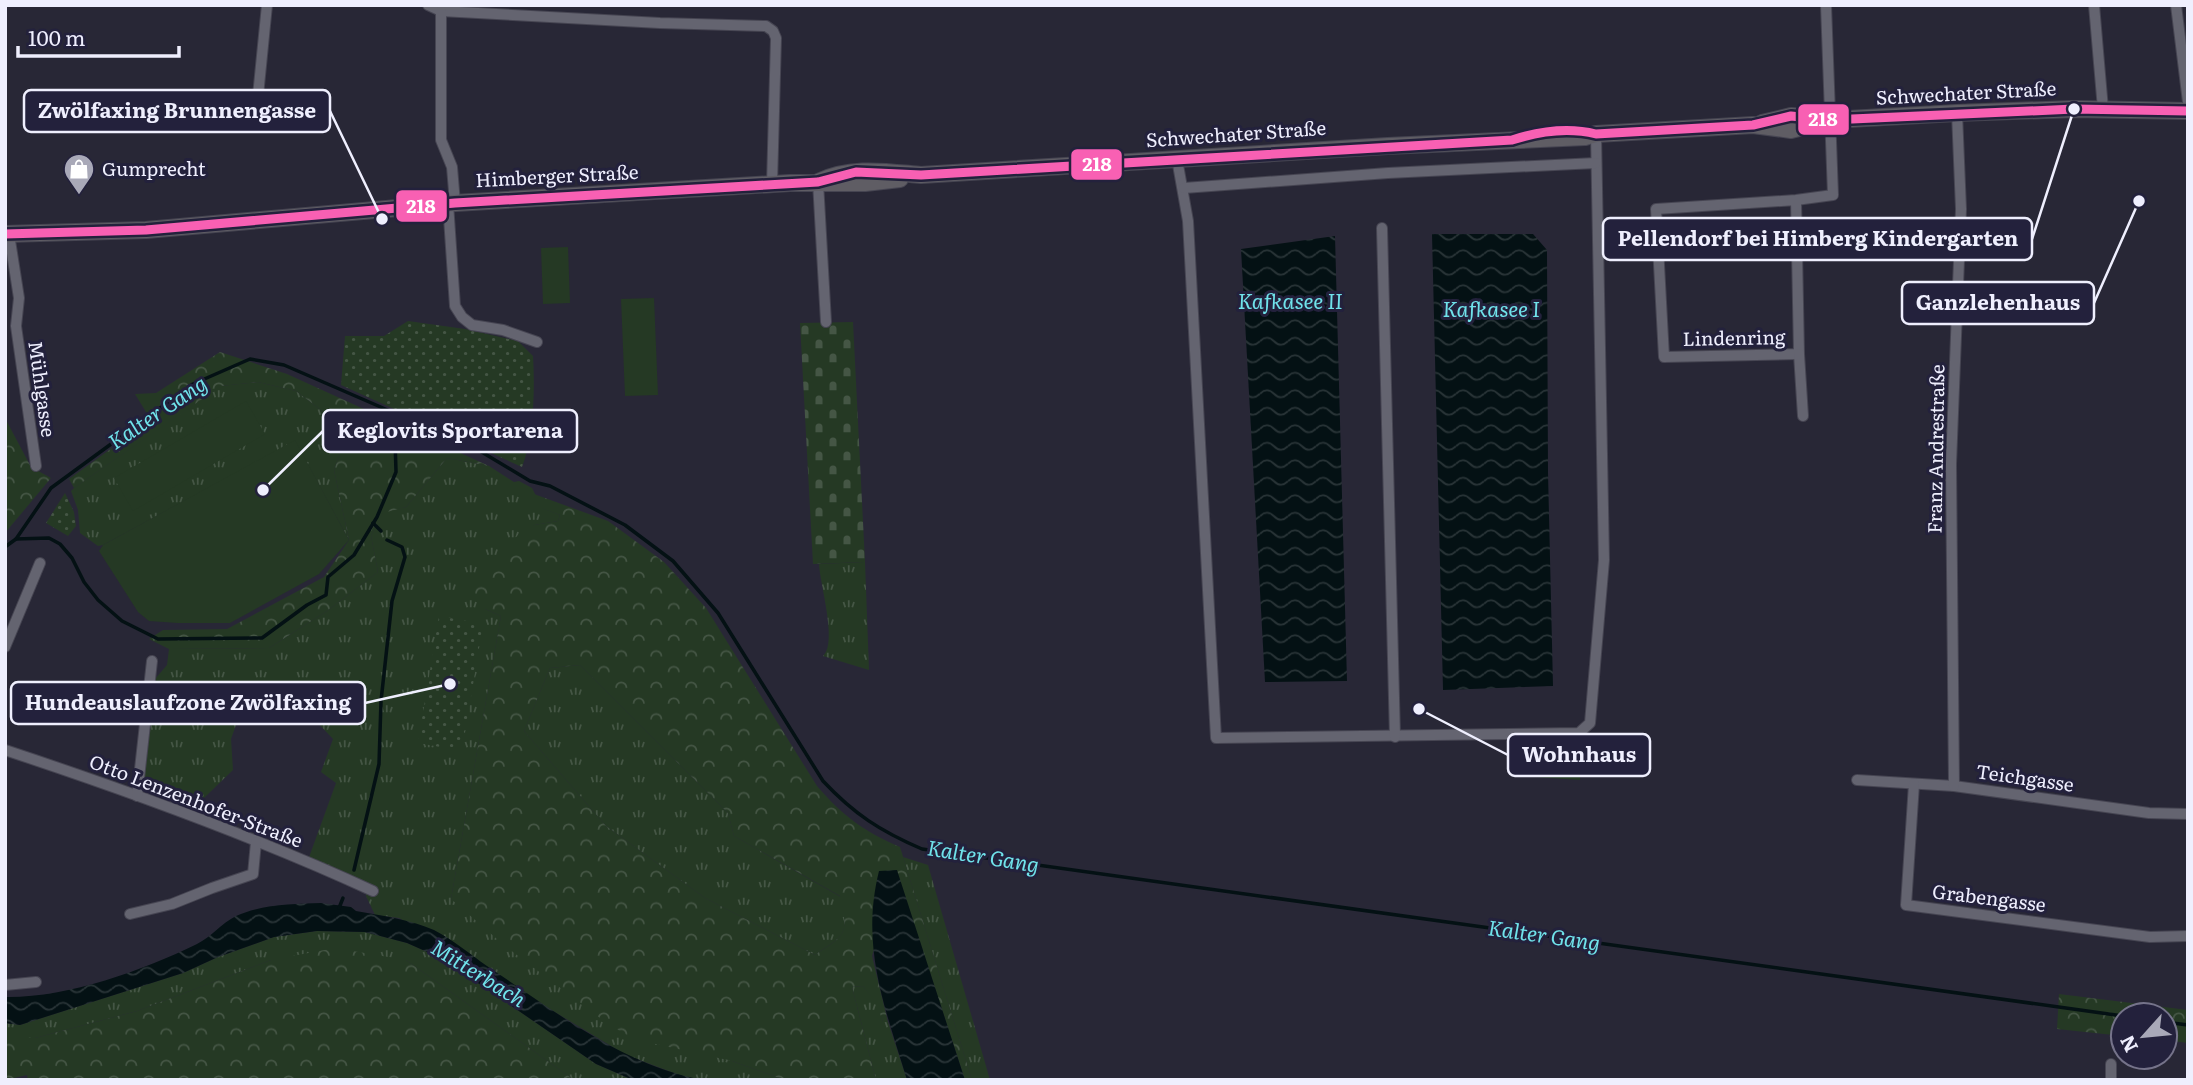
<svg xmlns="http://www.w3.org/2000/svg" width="2193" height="1085" viewBox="0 0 2193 1085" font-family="Literata,serif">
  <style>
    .grass { fill: url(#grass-tufts) }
    .forest { fill: url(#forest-crowns); fill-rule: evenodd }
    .cemetery { fill: url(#cemetery-stones) }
    .park { fill: url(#park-dots) }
    .pitch { fill: #253924 }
    .water { fill: url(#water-waves) }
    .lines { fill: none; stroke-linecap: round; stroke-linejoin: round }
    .stream { stroke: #041114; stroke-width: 3.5 }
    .minor-casing { stroke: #464552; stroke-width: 12 }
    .secondary-casing { stroke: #464552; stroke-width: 18 }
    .minor { stroke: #646470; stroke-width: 10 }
    .secondary { stroke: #5f5d64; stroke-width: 16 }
    .bus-1-casing { stroke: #23213c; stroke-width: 14 }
    .bus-1 { stroke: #f860b3; stroke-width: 9 }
    .labels { text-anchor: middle; stroke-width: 6; stroke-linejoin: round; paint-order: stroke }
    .street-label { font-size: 19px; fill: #efeffe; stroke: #23213c }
    .poi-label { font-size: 19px; fill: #efeffe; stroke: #23213c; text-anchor: start }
    .water-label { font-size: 21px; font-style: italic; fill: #70e3eb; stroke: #23213c }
    .leader { fill: none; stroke: #efeffe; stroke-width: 2.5 }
    .callout-dot { fill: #efeffe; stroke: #23213c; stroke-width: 2.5 }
    .callout { fill: #23213c; stroke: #efeffe; stroke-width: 2.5 }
    .callout-label { font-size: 21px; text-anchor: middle; font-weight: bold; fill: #efeffe }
    .line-badge { stroke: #23213c; stroke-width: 2.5 }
    .badge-label { font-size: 19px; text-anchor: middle; font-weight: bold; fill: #fff }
  </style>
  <defs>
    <pattern id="grass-tufts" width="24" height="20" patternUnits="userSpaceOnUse" patternTransform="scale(1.75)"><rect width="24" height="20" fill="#253924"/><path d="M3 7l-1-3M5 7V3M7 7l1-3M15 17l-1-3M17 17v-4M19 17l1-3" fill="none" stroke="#455645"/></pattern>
    <pattern id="forest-crowns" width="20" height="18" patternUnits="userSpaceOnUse" patternTransform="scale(1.75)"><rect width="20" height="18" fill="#253924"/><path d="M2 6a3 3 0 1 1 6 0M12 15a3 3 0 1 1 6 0" fill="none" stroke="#455645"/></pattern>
    <pattern id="cemetery-stones" width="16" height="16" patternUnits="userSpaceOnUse" patternTransform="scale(1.75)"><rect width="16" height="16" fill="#253924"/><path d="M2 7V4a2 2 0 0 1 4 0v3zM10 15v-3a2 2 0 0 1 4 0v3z" fill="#455645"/></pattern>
    <pattern id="park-dots" width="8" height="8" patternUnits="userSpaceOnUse" patternTransform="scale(1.75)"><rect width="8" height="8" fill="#253924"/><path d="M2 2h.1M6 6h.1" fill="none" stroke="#455645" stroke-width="1.8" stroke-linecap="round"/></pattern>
    <pattern id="water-waves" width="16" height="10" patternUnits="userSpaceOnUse" patternTransform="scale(1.75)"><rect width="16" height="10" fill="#041114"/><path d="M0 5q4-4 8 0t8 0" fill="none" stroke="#293437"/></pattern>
  </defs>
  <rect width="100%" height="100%" fill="#282736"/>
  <g class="grass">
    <path d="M 258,382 L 296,391 L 321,410 L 340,453 L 334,470 L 349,540 L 295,441 L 103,545 L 98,546 L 80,533 L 78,510 L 71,491 L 74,488 L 220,386 Z"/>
    <path d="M 447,458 L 489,466 L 514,482 L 519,481 L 532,488 L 542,508 L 560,515 L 558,521 L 534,525 L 485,609 L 501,616 L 451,899 L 732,1061 L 785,1080 L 703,1080 L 682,1076 L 626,1055 L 399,918 L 375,915 L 366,896 L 366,883 L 308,860 L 336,783 L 321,772 L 333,739 L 316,721 L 262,700 L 245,700 L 231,739 L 233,770 L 204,798 L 188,802 L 140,788 L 155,679 L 167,665 L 169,649 L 269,648 L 327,611 L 378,572 L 371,536 L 383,512 L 406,507 Z"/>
    <path d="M 865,562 L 869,670 L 823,656 C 838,643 820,585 819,564 Z"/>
    <path d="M 580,665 L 728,813 L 734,836 L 841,897 C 849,935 846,934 815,955 L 705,898 L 606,826 L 524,731 L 550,668 Z"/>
    <path d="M 903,857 L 928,865 L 990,1080 L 972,1080 Z"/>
    <path d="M 317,931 L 365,932 L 407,943 L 443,959 L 596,1064 L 633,1080 L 574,1080 L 406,960 L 271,960 L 137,1011 L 35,1038 L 5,1038 L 5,1023 L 20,1025 L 183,973 L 218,957 L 274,937 Z"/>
    <path d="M 863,986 L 878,1005 L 883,1022 L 888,1022 L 907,1080 L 876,1080 L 852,987 Z"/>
  </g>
  <g class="forest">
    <path d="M 220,352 L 287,374 L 489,466 L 447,458 L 406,507 L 383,513 L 371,536 L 378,572 L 327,611 L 269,648 L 169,649 L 149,639 L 163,630 L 227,629 L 324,577 L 349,540 L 334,470 L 340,453 L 321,410 L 296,391 L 258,382 L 221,386 L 74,488 L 69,479 L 151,420 L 135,394 L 156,393 Z"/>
    <path d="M 5,418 L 31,467 L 51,478 L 5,533 Z"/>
    <path d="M 534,494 L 608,521 L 664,562 L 706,608 L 817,786 C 843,816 863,831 900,847 L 972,1080 L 965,1080 L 896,870 L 872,956 L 888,1022 L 883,1022 L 877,1005 L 863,986 L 852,987 L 876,1080 L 785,1080 L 732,1061 L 633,1039 L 604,1021 L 505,946 L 451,899 L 501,616 L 485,609 L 468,593 L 518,535 L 534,525 L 558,521 L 560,515 L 541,508 ZM 580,665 L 728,813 L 734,836 L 840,896 C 849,935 846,934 815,955 L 705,898 L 606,826 L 524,731 L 550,668 Z"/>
    <path d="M 335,948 L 406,960 L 574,1080 L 28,1080 L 27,1075 L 5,1080 L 5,1038 L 35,1038 L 137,1011 L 271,960 Z"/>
    <path d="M 2059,994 L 2188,1010 L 2188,1043 L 2165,1040 L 2165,1015 L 2123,1015 L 2123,1036 L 2057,1029 Z"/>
  </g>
  <path class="cemetery" d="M 853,322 L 865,562 L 813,564 L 800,323 Z"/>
  <g class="park">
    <path d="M 408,321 L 465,329 L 518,341 L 533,356 C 535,389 534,436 522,467 L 341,385 L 345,336 L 384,336 Z"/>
    <path d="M 65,493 L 74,512 L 76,526 L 68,536 L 46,523 Z"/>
    <path d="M 439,616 L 483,624 L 462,751 L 418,743 Z"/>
  </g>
  <g class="pitch">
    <path d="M 568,247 L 570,303 L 543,304 L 541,248 Z"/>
    <path d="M 654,298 L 658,395 L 625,396 L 621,299 Z"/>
    <path d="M 246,401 L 265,434 L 133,511 L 114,478 Z"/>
    <path d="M 295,440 L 349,540 L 319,574 L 230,623 L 178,623 L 149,621 L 138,612 L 99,551 L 103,545 Z"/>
    <path d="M 1522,742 L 1582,746 L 1580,780 L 1520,776 Z"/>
  </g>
  <g class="water">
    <path d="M 1432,234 L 1533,234 L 1547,250 L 1548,472 L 1553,686 L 1443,690 Z"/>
    <path d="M 1335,236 L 1347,681 L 1265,682 L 1241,249 Z"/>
    <path d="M 897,870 L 965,1080 L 907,1080 C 885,1007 860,947 879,871 Z"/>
    <path d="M 321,903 L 351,907 L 356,911 C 383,916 408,919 434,930 C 452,939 470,954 487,966 C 555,1011 622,1065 703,1080 L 633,1080 L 596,1064 L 443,959 L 407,943 L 365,932 L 317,931 L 274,937 L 218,957 L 183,973 L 20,1025 L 5,1023 L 5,997 C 67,998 141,971 197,944 C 211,937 222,923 236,916 C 263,904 293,904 321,903 Z"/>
  </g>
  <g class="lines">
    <g class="stream">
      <path d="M 373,523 L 381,531"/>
      <path d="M 16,539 L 49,538 L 60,544 L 72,558 L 84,582 L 98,600 L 122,621 L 158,639 L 262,638 L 307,605 L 326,595 L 328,577 L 354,555 L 377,517 L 396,472 L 395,439 L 401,415"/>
      <path d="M 5,547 L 16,539 L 51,488 L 193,384 L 250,359 L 284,365 L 475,448 L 530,481 L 550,486 L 625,525 L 673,561 L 718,613 L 823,781 C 854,814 880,831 922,849 L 2123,1016"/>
      <path d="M 354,870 L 379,764 L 381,701 L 392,601 L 405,557 L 402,547 L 387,540"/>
      <path d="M 339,908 L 343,898"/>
      <path d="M 2165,1022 L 2188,1025"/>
    </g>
    <g class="minor-casing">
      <g id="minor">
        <path d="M 428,5 L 441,11 L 660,23 L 766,26 L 773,31 L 776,38 L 772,184"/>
        <path d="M 2094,5 L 2103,109"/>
        <path d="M 2176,5 L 2188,102"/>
        <path d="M 441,11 L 441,140 L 452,167 L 455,203"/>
        <path d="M 255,126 L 267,5"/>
        <path d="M 1177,159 L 1188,221 L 1216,738 L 1579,733 L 1590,723 L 1604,560 L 1596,134"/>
        <path d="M 818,182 L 826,322"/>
        <path d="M 1184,188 L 1388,173 L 1596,163"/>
        <path d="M 1796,200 L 1799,354 L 1664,357 L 1656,209 L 1796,200 L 1833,195 L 1826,5"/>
        <path d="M 448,203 L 455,306 L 462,317 L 472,325 L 503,330 L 537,342"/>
        <path d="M 1382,228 L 1395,737"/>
        <path d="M 9,234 L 19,298 L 16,326 L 36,466"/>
        <path d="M 1799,354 L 1803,416"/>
        <path d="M 5,647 L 40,563"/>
        <path d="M 5,750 C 129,791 254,836 373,891"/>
        <path d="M 1857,780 L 1954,786 L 2149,813 L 2188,814"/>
        <path d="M 1914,784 L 1906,905 L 2150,937 L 2188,936"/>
        <path d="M 1954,786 L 1951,464 L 1961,209 L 1957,113"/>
        <path d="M 137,796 L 152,661"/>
        <path d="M 130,914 L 172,904 L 212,888 L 253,874 L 256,842"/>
        <path d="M 5,985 L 36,982"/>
        <path d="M 2111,1080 L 2111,1064"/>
      </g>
    </g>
    <g class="secondary-casing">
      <g id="secondary">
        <path d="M 1762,123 L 1791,116 L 1823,119"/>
        <path d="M 818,182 C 851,166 886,172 921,175 L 1388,146 L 1585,137 L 1596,134 L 1753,125 L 1791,130 L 1830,120 L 1957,113 L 2074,109 L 2188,111"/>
        <path d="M 5,234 L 146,230 L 455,203 L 790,183 L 865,183 L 900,179"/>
      </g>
    </g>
    <use href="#minor" class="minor"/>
    <use href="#secondary" class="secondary"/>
    <g class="bus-1-casing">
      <path id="bus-1" d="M 5,234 L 146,230 L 455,203 L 818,182 L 856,172 L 921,175 L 1512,140 C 1540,131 1567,127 1596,134 L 1753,125 L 1791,116 L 1830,120 L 2074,109 L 2188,111"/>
    </g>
    <use href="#bus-1" class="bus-1"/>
  </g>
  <defs>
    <g id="shop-pin" transform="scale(1.575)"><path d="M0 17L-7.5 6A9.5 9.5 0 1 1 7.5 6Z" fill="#a9a9b8" stroke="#23213c"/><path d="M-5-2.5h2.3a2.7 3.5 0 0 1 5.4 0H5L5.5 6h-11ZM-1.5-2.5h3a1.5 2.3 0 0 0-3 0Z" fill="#fff"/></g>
  </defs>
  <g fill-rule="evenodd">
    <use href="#shop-pin" x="79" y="169"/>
  </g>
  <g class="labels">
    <g class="street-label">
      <text transform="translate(1966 93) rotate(-3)" y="7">Schwechater Straße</text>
      <text transform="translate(1236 134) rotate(-4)" y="7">Schwechater Straße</text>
      <text transform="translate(557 176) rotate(-3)" y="7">Himberger Straße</text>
      <text transform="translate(1734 338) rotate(-1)" y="7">Lindenring</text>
      <text transform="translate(42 389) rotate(82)" y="7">Mühlgasse</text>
      <text transform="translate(1936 449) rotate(-89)" y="7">Franz Andrestraße</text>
      <text transform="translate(2025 778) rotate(8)" y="7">Teichgasse</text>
      <text transform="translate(196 801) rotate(21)" y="7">Otto Lenzenhofer-Straße</text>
      <text transform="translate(1989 898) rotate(7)" y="7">Grabengasse</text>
    </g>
    <g class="poi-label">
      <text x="102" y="176">Gumprecht</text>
    </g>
    <g class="water-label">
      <text x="1290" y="309">Kafkasee II</text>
      <text x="1491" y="317">Kafkasee I</text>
      <text transform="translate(158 413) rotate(-34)" y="7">Kalter Gang</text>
      <text transform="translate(983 857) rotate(9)" y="7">Kalter Gang</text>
      <text transform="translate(1544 936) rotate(8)" y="7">Kalter Gang</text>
      <text transform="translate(478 974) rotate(32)" y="7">Mitterbach</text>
    </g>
  </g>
  <path class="leader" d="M382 219L330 111M2074 109L2032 239M2139 201L2094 303M263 490L323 431M450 684L365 703M1419 709L1508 755"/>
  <g class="callout-dot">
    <circle cx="382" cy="219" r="7"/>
    <circle cx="2074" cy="109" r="7"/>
    <circle cx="2139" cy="201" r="7"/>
    <circle cx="263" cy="490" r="7"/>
    <circle cx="450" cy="684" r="7"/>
    <circle cx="1419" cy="709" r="7"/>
  </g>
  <g class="callout">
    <rect x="24" y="90" width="306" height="42" rx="7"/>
    <rect x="1603" y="218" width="429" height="42" rx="7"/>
    <rect x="1902" y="282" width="192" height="42" rx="7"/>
    <rect x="323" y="410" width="254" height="42" rx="7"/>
    <rect x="11" y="682" width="354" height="42" rx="7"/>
    <rect x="1508" y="734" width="142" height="42" rx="7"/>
  </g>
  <g class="callout-label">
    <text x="177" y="118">Zwölfaxing Brunnengasse</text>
    <text x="1818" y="246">Pellendorf bei Himberg Kindergarten</text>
    <text x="1998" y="310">Ganzlehenhaus</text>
    <text x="450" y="438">Keglovits Sportarena</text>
    <text x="188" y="710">Hundeauslaufzone Zwölfaxing</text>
    <text x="1579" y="762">Wohnhaus</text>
  </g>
  <g class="line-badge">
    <rect x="1797" y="103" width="53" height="33" rx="7" fill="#f860b3"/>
    <rect x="1070" y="148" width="53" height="33" rx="7" fill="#f860b3"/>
    <rect x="395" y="189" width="53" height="34" rx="7" fill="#f860b3"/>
  </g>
  <g class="badge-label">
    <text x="1823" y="126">218</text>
    <text x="1097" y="171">218</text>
    <text x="421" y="213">218</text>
  </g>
  <rect width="2193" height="1085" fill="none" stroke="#efeffe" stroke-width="14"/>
  <g transform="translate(2144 1036) rotate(243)"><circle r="33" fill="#23213c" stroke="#75738a" stroke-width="2"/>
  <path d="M0-5L12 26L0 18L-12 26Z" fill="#a9a9b8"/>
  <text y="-10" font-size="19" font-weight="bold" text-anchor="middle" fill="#efeffe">N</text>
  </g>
  <path d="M18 46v10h161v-10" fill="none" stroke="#efeffe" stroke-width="3.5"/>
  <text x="28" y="46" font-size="21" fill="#efeffe" stroke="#23213c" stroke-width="5" paint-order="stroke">100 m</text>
</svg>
